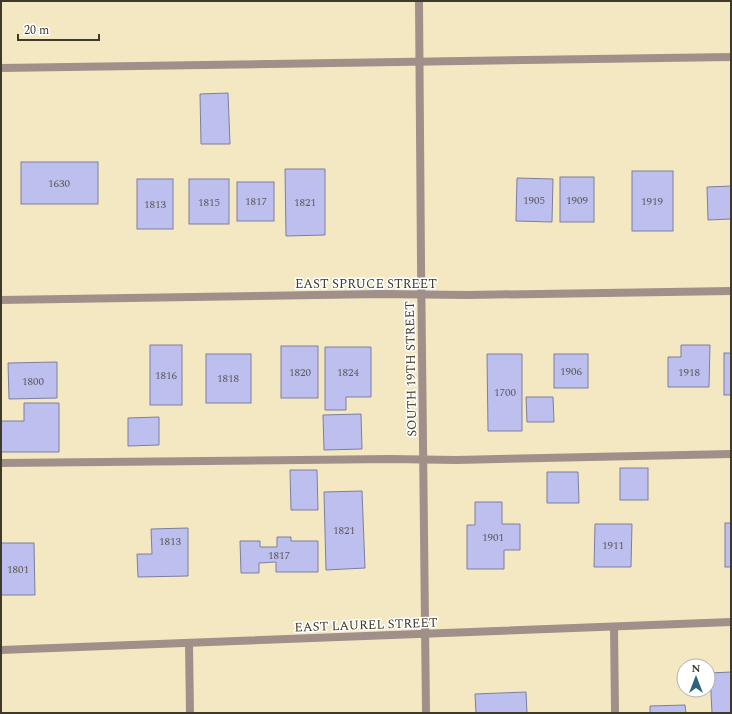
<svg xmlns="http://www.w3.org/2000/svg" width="732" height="714" viewBox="0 0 732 714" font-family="Spectral,serif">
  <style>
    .building { fill: #bdbfee; stroke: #7d7e9f }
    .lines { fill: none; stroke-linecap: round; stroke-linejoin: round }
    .service { stroke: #a18f8a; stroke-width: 8 }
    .minor { stroke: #a18f8a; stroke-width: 8 }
    .labels { text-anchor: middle; stroke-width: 3; stroke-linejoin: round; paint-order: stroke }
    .number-label { font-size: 11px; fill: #5e5a5b }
    .street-label { font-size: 13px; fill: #3e392a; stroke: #fff }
  </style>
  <rect width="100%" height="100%" fill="#f4e8c3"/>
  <g class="building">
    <path d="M 228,93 L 230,144 L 201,144 L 200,94 Z"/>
    <rect x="21" y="162" width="77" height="42"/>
    <path d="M 285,169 L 325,169 L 325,235 L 286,236 Z"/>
    <rect x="632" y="171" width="41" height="60"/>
    <rect x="560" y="177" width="34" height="45"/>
    <path d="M 517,178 L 553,179 L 552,222 L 516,221 Z"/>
    <rect x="137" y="179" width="36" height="50"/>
    <rect x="189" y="179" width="40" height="45"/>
    <rect x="237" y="182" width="37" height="39"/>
    <path d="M 731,186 L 731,219 L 708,220 L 707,187 Z"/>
    <rect x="150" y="345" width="32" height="60"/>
    <path d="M 681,345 L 710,345 L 709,387 L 668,387 L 668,357 L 681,357 Z"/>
    <rect x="281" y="346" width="37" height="52"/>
    <path d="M 325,347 L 371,347 L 371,397 L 346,397 L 346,410 L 325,410 Z"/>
    <rect x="724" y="353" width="7" height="42"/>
    <rect x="206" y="354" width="45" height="49"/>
    <path d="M 487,354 L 522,354 L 522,431 L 488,431 Z"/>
    <rect x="554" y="354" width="34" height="34"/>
    <path d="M 57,362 L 57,398 L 9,399 L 8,363 Z"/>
    <path d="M 526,397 L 553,397 L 554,422 L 527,422 Z"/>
    <path d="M 24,403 L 59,403 L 59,452 L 1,452 L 1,421 L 24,421 Z"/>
    <path d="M 361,414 L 362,449 L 324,450 L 323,415 Z"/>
    <path d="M 159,417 L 159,445 L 128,446 L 128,418 Z"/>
    <rect x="620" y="468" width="28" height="32"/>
    <path d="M 290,470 L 317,470 L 318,510 L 291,510 Z"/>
    <path d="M 547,472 L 578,472 L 579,503 L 547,503 Z"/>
    <path d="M 362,491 L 365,568 L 326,570 L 324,492 Z"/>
    <path d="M 475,502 L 502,502 L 502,524 L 520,524 L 520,550 L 504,550 L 504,569 L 467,569 L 467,525 L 475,525 Z"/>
    <rect x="725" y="523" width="6" height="44"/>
    <path d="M 595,524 L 632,524 L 631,567 L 594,567 Z"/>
    <path d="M 188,528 L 188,576 L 138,577 L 137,554 L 152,554 L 151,529 Z"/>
    <path d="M 277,537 L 291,537 L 291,541 L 318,541 L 318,572 L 276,572 L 276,562 L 259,563 L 259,573 L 241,573 L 240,541 L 260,541 L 260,547 L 277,547 Z"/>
    <path d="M 1,543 L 34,543 L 35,595 L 1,595 Z"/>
    <path d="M 731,672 L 731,713 L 712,713 L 710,673 Z"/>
    <path d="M 526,692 L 527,713 L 476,713 L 475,694 Z"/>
    <path d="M 685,705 L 686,713 L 650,713 L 650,706 Z"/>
  </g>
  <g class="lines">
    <g class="service">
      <path d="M 1,68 L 731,57"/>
      <path d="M 1,463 L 390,459 L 456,460 L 731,454"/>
      <path d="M 614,627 L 615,713"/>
      <path d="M 189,644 L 190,713"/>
    </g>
    <g class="minor">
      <path d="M 419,1 L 421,262 L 426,713"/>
      <path d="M 1,300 L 381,294 L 467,295 L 731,291"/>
      <path d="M 1,650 L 731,622"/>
    </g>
  </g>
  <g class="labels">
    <g class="number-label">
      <text x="59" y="187">1630</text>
      <text x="534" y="204">1905</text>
      <text x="577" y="204">1909</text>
      <text x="256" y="205">1817</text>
      <text x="652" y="205">1919</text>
      <text x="209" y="206">1815</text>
      <text x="305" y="206">1821</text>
      <text x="155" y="208">1813</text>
      <text x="571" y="375">1906</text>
      <text x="300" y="376">1820</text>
      <text x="348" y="376">1824</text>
      <text x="689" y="376">1918</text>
      <text x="166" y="379">1816</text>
      <text x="228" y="382">1818</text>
      <text x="33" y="385">1800</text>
      <text x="505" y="396">1700</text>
      <text x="344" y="534">1821</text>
      <text x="493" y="541">1901</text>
      <text x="170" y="545">1813</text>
      <text x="613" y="549">1911</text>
      <text x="279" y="559">1817</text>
      <text x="18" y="573">1801</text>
    </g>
    <g class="street-label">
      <text x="366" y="288">EAST SPRUCE STREET</text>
      <text transform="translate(410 369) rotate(-91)" y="5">SOUTH 19TH STREET</text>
      <text transform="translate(366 624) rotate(-2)" y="5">EAST LAUREL STREET</text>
    </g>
  </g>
  <rect width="732" height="714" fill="none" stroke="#3e392a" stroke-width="4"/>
  <g transform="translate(696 678)"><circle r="19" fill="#ffffff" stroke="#b2b0aa"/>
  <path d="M0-3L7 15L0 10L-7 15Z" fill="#2b627d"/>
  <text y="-6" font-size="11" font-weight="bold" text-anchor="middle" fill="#3e392a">N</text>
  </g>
  <path d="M18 34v6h81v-6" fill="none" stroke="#3e392a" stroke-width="2"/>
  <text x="24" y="34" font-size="12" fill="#3e392a" stroke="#ffffff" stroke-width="3" paint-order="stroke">20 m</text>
</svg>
